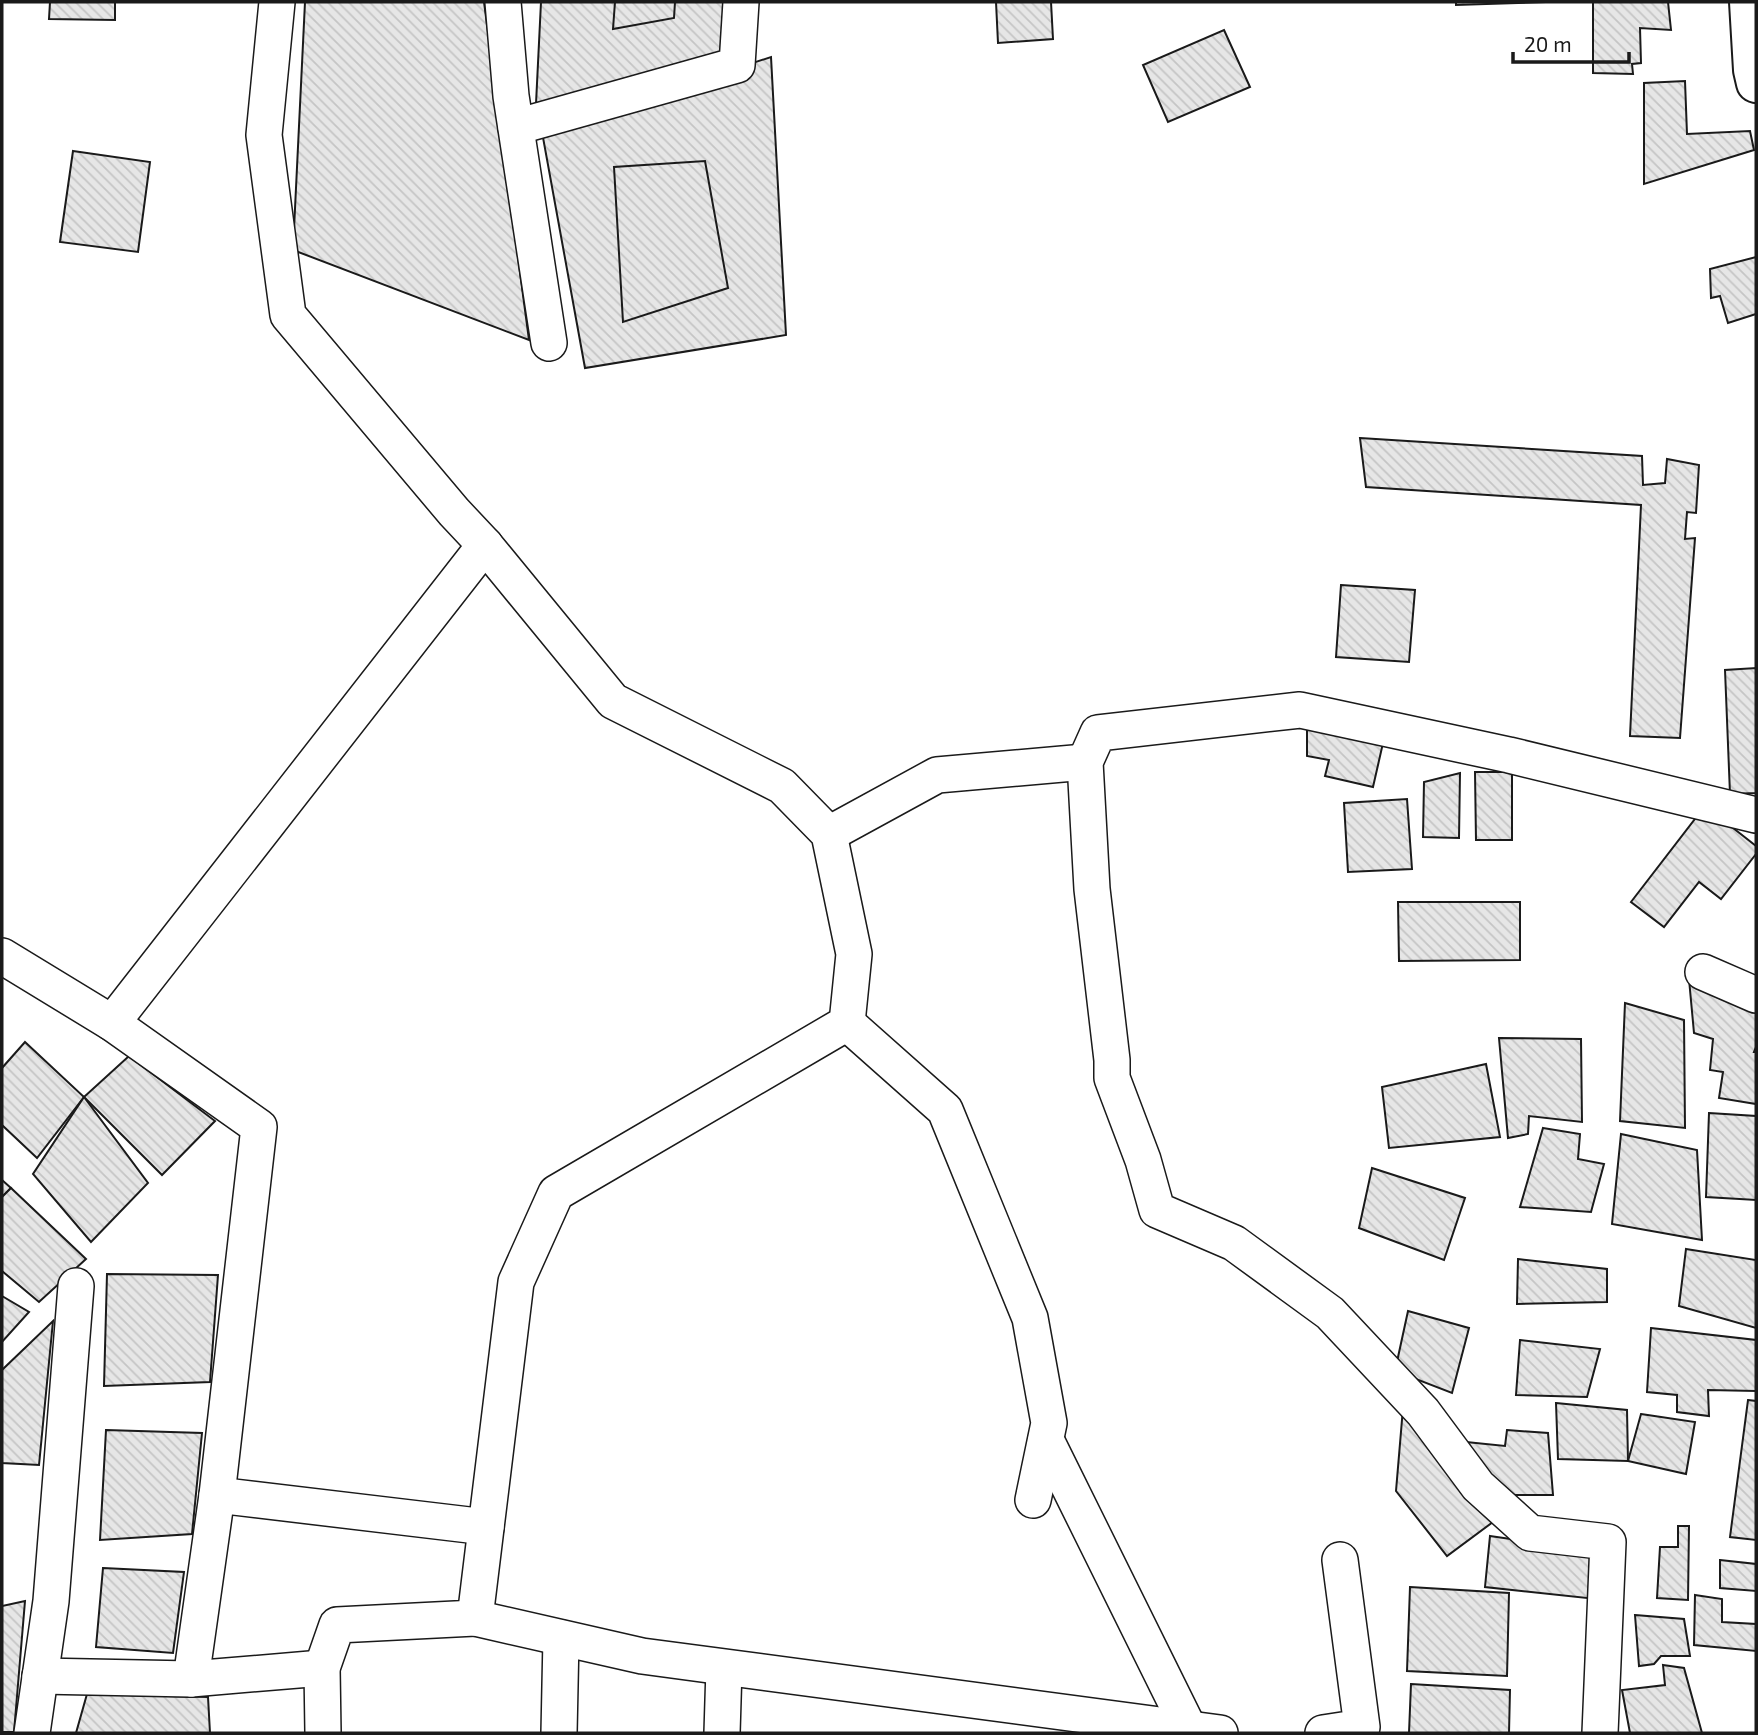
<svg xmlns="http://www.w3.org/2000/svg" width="1758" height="1735" viewBox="0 0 1758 1735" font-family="'Exo 2',sans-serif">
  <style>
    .building { fill: url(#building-back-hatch); stroke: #1a1a1a; stroke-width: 2 }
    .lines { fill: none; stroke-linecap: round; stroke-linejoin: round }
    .minor-casing { stroke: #1a1a1a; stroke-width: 38 }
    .tertiary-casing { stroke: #1a1a1a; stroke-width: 42 }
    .minor { stroke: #fff; stroke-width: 35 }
    .tertiary { stroke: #fff; stroke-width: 38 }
  </style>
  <defs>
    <pattern id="building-back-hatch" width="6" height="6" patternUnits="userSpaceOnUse" patternTransform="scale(1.75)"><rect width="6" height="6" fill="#e6e6e6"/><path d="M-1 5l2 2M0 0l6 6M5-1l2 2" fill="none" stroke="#c5c5c5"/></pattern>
  </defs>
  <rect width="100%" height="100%" fill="#fff"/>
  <g class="building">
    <path d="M 50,2 L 115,2 L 115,20 L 49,19 Z"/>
    <path d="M 305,2 L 484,2 L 529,340 L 293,250 Z"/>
    <path d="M 541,2 L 728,2 L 726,54 L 536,104 Z"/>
    <path d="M 615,2 L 675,2 L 674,18 L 613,29 Z"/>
    <path d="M 996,2 L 1051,2 L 1053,39 L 998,43 Z"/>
    <path d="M 1456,2 L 1546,2 L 1456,5 Z"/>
    <path d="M 1593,2 L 1668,2 L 1671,30 L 1640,28 L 1641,63 L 1632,64 L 1633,74 L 1593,73 Z"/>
    <path d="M 1224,30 L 1250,87 L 1168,122 L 1143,65 Z"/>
    <path d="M 771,57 L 786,335 L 585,368 L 542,132 Z"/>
    <path d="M 1685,81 L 1687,134 L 1750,131 L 1754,150 L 1644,184 L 1644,83 Z"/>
    <path d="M 73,151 L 150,162 L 138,252 L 60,242 Z"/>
    <path d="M 705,161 L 728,288 L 623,322 L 614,167 Z"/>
    <path d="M 1756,257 L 1756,314 L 1728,323 L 1720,296 L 1711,298 L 1710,269 Z"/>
    <path d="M 1360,438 L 1642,456 L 1643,485 L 1665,483 L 1667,459 L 1699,465 L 1696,513 L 1687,512 L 1685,539 L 1695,538 L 1680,738 L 1630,736 L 1641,505 L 1366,487 Z"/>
    <path d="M 1341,585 L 1415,590 L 1409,662 L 1336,657 Z"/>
    <path d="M 1756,668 L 1756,793 L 1730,794 L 1725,670 Z"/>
    <path d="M 1307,726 L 1383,743 L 1373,787 L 1325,776 L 1329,760 L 1307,756 Z"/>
    <path d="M 1475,772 L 1512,772 L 1512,840 L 1476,840 Z"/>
    <path d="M 1460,773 L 1459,838 L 1423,837 L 1424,782 Z"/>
    <path d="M 1407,799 L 1412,869 L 1348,872 L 1344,803 Z"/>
    <path d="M 1705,806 L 1756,846 L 1756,854 L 1721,899 L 1699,882 L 1664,927 L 1631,902 Z"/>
    <path d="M 1398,902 L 1520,902 L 1520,960 L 1399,961 Z"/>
    <path d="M 1689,979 L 1756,1006 L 1756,1047 L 1754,1052 L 1756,1052 L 1756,1104 L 1719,1098 L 1723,1072 L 1710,1070 L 1713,1039 L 1694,1033 Z"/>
    <path d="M 1625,1003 L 1684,1020 L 1685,1128 L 1620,1121 Z"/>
    <path d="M 1499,1038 L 1581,1039 L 1582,1122 L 1529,1116 L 1528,1134 L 1508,1138 Z"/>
    <path d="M 25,1042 L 84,1097 L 37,1158 L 2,1125 L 2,1068 Z"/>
    <path d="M 129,1056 L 215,1121 L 162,1175 L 84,1097 Z"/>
    <path d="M 1486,1064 L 1500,1137 L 1389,1148 L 1382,1087 Z"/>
    <path d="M 84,1097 L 148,1183 L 91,1242 L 33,1174 Z"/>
    <path d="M 1709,1113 L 1756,1116 L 1756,1200 L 1706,1197 Z"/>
    <path d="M 1543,1128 L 1580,1134 L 1578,1159 L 1604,1164 L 1591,1212 L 1520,1207 Z"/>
    <path d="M 1621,1134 L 1697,1150 L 1702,1240 L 1612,1224 Z"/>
    <path d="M 1372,1168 L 1465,1198 L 1444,1260 L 1359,1228 Z"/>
    <path d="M 2,1180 L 11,1188 L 2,1197 Z"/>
    <path d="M 11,1188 L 86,1259 L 39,1302 L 2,1271 L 2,1197 Z"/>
    <path d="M 1686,1249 L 1756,1260 L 1756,1328 L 1679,1306 Z"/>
    <path d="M 1518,1259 L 1607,1269 L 1607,1302 L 1517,1304 Z"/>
    <path d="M 107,1274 L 218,1275 L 210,1382 L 104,1386 Z"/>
    <path d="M 2,1296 L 29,1312 L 2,1342 Z"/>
    <path d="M 1408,1311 L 1469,1328 L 1452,1393 L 1395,1371 Z"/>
    <path d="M 53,1321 L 39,1465 L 2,1463 L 2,1370 Z"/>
    <path d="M 1651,1328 L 1756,1340 L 1756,1391 L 1708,1390 L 1709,1416 L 1677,1412 L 1677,1395 L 1647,1392 Z"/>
    <path d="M 1520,1340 L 1600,1349 L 1587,1397 L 1516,1395 Z"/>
    <path d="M 1748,1400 L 1756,1401 L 1756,1540 L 1730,1537 Z"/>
    <path d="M 1556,1403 L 1627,1410 L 1628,1461 L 1558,1459 Z"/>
    <path d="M 1403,1408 L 1497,1519 L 1447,1556 L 1396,1491 Z"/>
    <path d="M 1641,1414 L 1695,1422 L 1686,1474 L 1628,1461 Z"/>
    <path d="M 106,1430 L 202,1433 L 192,1534 L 100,1540 Z"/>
    <path d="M 1507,1430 L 1548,1433 L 1553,1495 L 1507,1495 L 1466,1442 L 1505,1446 Z"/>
    <path d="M 1678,1526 L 1689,1526 L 1688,1600 L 1657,1598 L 1660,1547 L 1678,1547 Z"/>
    <path d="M 1490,1536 L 1599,1552 L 1596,1599 L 1485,1587 Z"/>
    <path d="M 1720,1560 L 1756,1564 L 1756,1591 L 1720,1588 Z"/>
    <path d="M 103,1568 L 184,1572 L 173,1653 L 96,1647 Z"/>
    <path d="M 1410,1587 L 1509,1593 L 1507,1676 L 1407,1671 Z"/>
    <path d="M 1695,1595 L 1722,1599 L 1722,1622 L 1756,1624 L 1756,1651 L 1694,1645 Z"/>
    <path d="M 25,1601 L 14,1732 L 2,1732 L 2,1606 Z"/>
    <path d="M 1635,1615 L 1684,1619 L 1690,1656 L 1661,1656 L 1654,1664 L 1639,1666 Z"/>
    <path d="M 1663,1665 L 1684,1668 L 1702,1733 L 1630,1733 L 1622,1690 L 1665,1685 Z"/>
    <path d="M 1411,1684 L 1510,1690 L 1509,1733 L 1409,1733 Z"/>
    <path d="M 87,1694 L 208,1697 L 210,1733 L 76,1733 Z"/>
  </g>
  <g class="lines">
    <g class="minor-casing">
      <g id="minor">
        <path d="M 277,2 L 264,135 L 288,315 L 454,512 L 485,545 L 613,701 L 782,786 L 829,834 L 854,954 L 847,1023 L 556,1193 L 516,1282 L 475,1618 L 337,1625 L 322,1668 L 323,1733"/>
        <path d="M 503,2 L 511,96 L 549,343"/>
        <path d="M 516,127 L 737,65 L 741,2"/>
        <path d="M 829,834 L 937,775 L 1085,762"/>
        <path d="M 2,956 L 112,1023 L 259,1127 L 217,1495 L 191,1679"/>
        <path d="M 1703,972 L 1756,995"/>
        <path d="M 112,1023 L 485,545"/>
        <path d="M 847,1023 L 945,1110 L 1030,1318 L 1049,1423 L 1033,1500"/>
        <path d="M 1046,1440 L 1189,1729"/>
        <path d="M 217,1495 L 486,1527"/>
        <path d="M 475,1618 L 642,1656 L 1220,1733"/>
        <path d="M 40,1676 L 191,1679 L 322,1668"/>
        <path d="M 32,1733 L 51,1601 L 76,1286"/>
        <path d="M 559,1733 L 561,1638"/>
        <path d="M 722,1733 L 724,1668"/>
        <path d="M 1323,1733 L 1362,1727 L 1340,1560"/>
        <path d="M 1600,1733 L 1608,1542 L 1530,1533 L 1478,1486 L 1423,1412 L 1330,1313 L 1234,1243 L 1157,1210 L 1143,1160 L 1112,1078 L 1112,1060 L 1092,889 L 1085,762 L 1098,733 L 1300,710 L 1509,755 L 1756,815"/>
      </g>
    </g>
    <g class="tertiary-casing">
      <path id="tertiary" d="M 1749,2 L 1753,70 L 1756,83"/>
    </g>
    <use href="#minor" class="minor"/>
    <use href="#tertiary" class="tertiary"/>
  </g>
  <rect width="1758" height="1735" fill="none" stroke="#1a1a1a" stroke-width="7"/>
  <path d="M1513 52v10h116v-10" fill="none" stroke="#1a1a1a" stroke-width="3.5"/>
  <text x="1524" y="52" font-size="21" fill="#1a1a1a" stroke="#ffffff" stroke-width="5" paint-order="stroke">20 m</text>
</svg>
